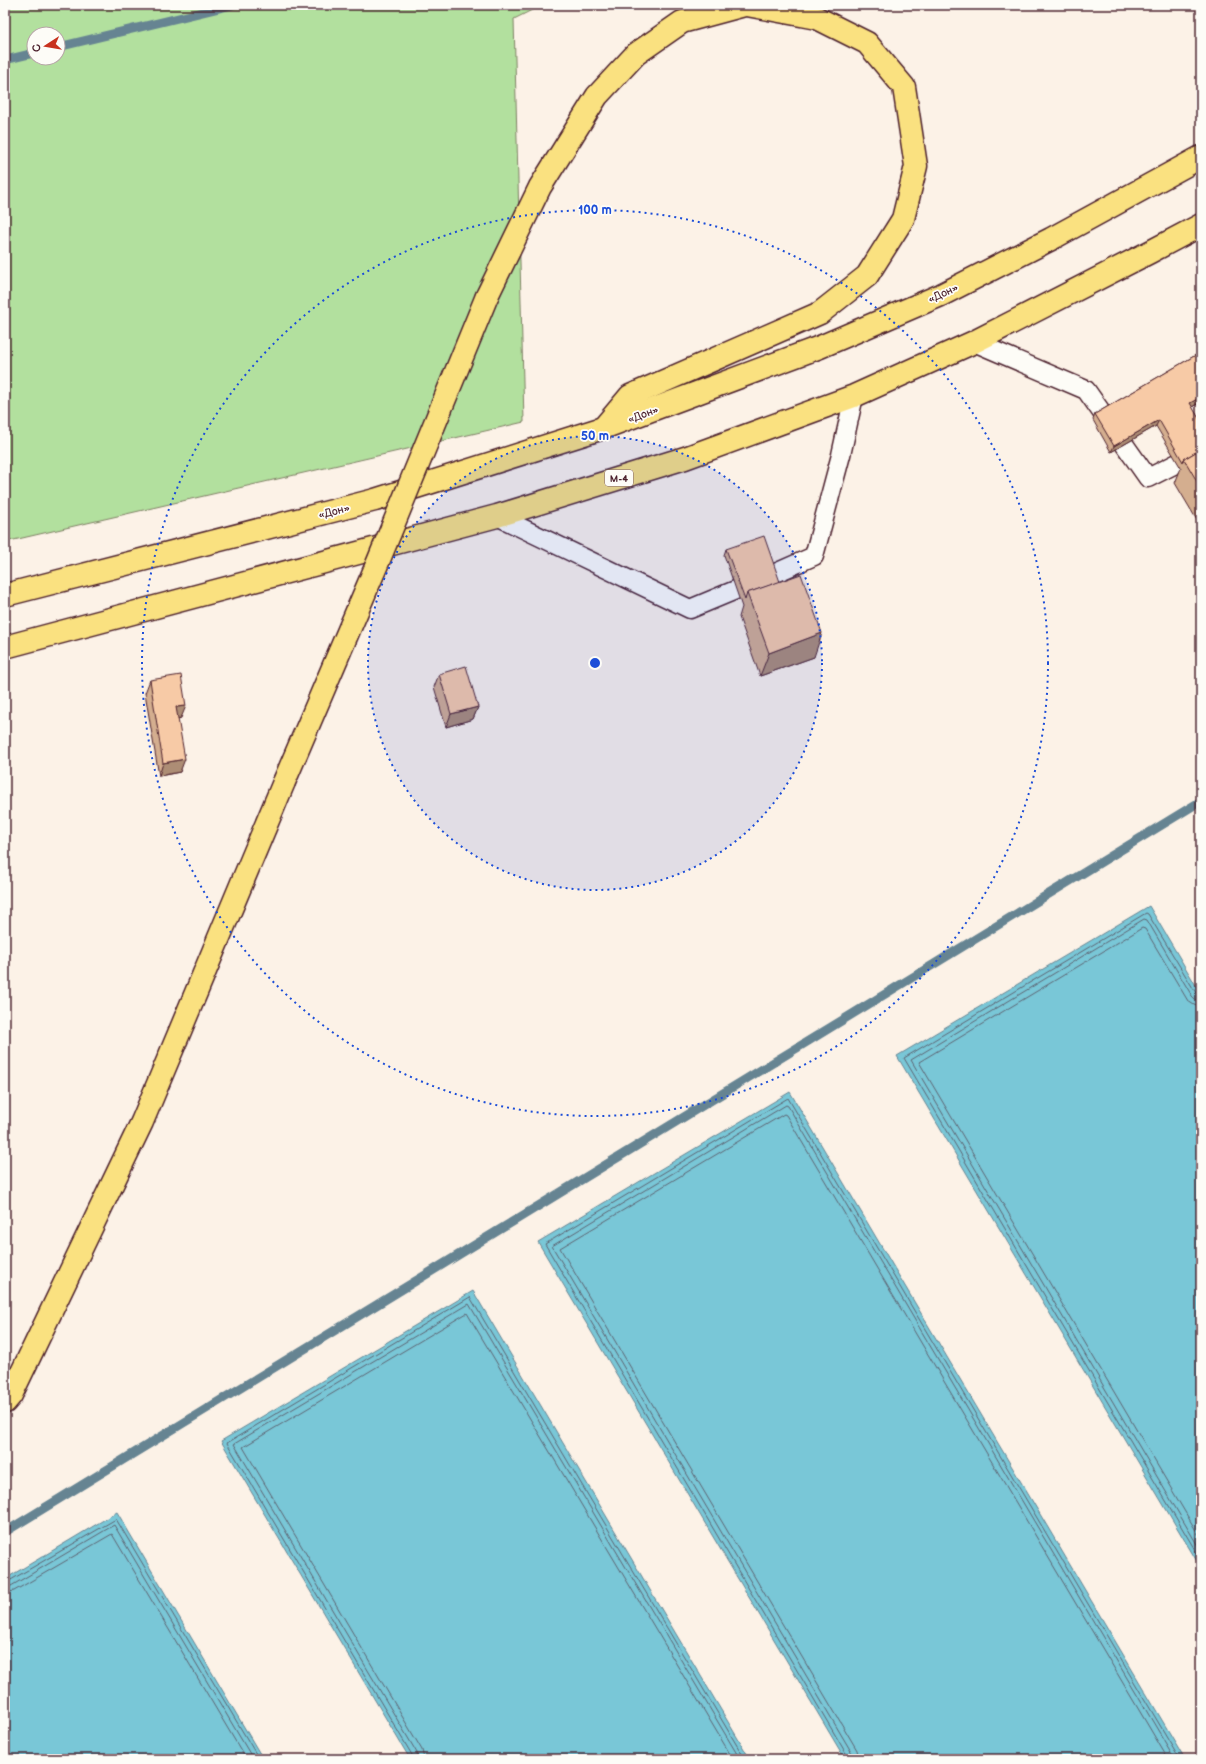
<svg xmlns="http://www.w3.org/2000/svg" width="1206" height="1764" viewBox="0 0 1206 1764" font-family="'Balsamiq Sans',sans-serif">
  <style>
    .green { fill: #b2e09e; stroke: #7e8064; fill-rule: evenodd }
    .water { fill: #79c7d7; stroke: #668492 }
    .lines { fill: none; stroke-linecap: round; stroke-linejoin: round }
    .shore { stroke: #5d6270; stroke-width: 1 }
    .stream { stroke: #668492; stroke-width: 9 }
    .lane-casing { stroke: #4a1f2b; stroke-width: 21 }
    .highway-casing { stroke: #4a1f2b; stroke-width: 25 }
    .lane { stroke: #fdfcf7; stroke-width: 18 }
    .highway { stroke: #fae180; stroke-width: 22 }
    .highway-bridge-casing { stroke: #4a1f2b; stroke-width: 25; stroke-linecap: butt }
    .highway-bridge { stroke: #fae180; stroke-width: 22 }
    .wall { fill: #d4ae8f; stroke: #4a1f2b }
    .shaded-wall { fill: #ad8d74; stroke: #4a1f2b }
    .building { fill: #f7caa6; stroke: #4a1f2b }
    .ring { fill: none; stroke: #1d4ed8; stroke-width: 2; stroke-dasharray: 2 4 }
    .labels { text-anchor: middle; stroke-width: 3.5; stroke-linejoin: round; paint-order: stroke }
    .shield { fill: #fdfcf7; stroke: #806168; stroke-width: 1 }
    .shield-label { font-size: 10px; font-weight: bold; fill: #4a1f2b }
    .street-label { font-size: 11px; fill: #4a1f2b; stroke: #fdfcf7 }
    .centre { fill: #1d4ed8; stroke: #fdfcf7; stroke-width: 2 }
    .ring-label { font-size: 12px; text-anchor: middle; font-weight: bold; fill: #1d4ed8; stroke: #fdfcf7; stroke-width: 3.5; stroke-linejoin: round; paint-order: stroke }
  </style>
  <rect width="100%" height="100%" fill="#fcf2e7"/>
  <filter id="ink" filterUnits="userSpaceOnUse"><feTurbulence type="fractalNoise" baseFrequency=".025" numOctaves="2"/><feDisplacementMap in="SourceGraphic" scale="8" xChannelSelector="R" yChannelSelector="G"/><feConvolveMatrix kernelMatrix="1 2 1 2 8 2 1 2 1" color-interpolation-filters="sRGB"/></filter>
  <g filter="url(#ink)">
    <path class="green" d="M 5,5 L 542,5 L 514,19 L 524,422 L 5,542 ZM 34,34 L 58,34 L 58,58 L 34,58 Z"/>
    <g class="water">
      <path d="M 1149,906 L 1201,994 L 1201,1568 L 897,1056 Z"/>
      <path d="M 790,1092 L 1185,1759 L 845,1759 L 538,1242 Z"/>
      <path d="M 473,1291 L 750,1759 L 410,1759 L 221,1441 Z"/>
      <path d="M 117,1512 L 263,1759 L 5,1759 L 5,1579 Z"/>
    </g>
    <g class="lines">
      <g class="shore">
        <path d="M 1201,996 L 1196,993 L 1148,914 L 1146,913 L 904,1058 L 1201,1560"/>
        <path d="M 1201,1001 L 1196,1000 L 1192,996 L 1147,920 L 1144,919 L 911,1060 L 1201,1551"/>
        <path d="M 1201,1007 L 1194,1005 L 1188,1001 L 1145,929 L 1142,928 L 919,1062 L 1201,1539"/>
        <path d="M 5,1582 L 9,1581 L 116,1519 L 259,1759"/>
        <path d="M 5,1587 L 11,1586 L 114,1525 L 253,1759"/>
        <path d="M 5,1593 L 14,1591 L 112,1534 L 246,1759"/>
        <path d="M 413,1759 L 412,1755 L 227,1443 L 470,1297 L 745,1759"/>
        <path d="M 418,1759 L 417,1753 L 234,1444 L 469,1304 L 740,1759"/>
        <path d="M 424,1759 L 422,1750 L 243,1447 L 467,1313 L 733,1759"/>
        <path d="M 848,1759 L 847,1755 L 545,1244 L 788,1098 L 1180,1759"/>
        <path d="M 853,1759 L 852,1753 L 552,1246 L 786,1105 L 788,1106 L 1175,1759"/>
        <path d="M 859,1759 L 857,1750 L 560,1248 L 784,1114 L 786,1115 L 1168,1759"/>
      </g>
      <g class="stream">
        <path d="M 58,47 L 232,5"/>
        <path d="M 5,60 L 34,53"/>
        <path d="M 5,1532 L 1201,801"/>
      </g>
      <g class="lane-casing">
        <g id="lane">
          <path d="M 974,342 L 1086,390 L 1148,478 L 1201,451"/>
          <path d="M 497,516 L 690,609 L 762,579 L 814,556 L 841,455 L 854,396"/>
        </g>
      </g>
      <g class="highway-casing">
        <g id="highway">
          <path d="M 487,296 L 540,187 L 597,96 L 636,54 L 682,22 L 745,5"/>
          <path d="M 604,427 L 630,396 L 820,313 L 867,276 L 903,219 L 916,166 L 904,87 L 867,43 L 817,18 L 747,5"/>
          <path d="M 5,595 L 375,500 L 603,428 L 820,347 L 941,295 L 1051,239 L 1201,157"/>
          <path d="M 5,647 L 497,516 L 685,458 L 854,396 L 974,342 L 1150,252 L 1201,225"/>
          <path d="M 5,1402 L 11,1395 L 142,1122 L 284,782"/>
        </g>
      </g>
      <use href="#lane" class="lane"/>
      <use href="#highway" class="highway"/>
      <g class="highway-bridge-casing">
        <path id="highway-bridge" d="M 284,782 L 378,562 L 487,296"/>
      </g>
      <use href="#highway-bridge" class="highway-bridge"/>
    </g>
    <g class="wall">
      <path d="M 1201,352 L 1201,402 L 1192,407 L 1201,422 L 1201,527 L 1175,483 L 1181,468 L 1156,426 L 1111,452 L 1093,420 L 1095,414 Z"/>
      <path d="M 726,549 L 780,582 L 814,657 L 760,676 L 739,617 L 742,607 L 724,555 Z"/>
      <path d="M 439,674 L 478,707 L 473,719 L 446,727 L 434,687 Z"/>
      <path d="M 150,680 L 181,718 L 178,719 L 180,772 L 159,776 L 145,693 Z"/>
    </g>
    <g class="shaded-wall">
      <path d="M 1201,397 L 1201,402 L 1188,409 L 1190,403 Z"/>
      <path d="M 1159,420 L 1156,426 L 1111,452 L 1114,446 Z"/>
      <path d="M 822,633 L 814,657 L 760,676 L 769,653 Z"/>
      <path d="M 186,706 L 181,718 L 172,720 L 176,707 Z"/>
      <path d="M 478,707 L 473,719 L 446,727 L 451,714 Z"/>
      <path d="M 185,759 L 180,772 L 159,776 L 163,763 Z"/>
    </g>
    <g class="building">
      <path d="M 1201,352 L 1201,397 L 1190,403 L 1201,422 L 1201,449 L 1184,459 L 1183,462 L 1159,420 L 1114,446 L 1095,414 Z"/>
      <path d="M 1201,449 L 1201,488 L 1184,459 Z"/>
      <path d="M 764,536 L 780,582 L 747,593 L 745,600 L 726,549 Z"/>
      <path d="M 801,574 L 822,633 L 769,653 L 747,593 Z"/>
      <path d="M 466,666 L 478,707 L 451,714 L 439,674 Z"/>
      <path d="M 181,675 L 186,706 L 176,707 L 185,759 L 163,763 L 150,680 Z"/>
    </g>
  </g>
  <circle cx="595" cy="663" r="227" fill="#1d4ed8" fill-opacity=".12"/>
  <g class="ring">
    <circle cx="595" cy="663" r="227"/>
    <circle cx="595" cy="663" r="453"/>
  </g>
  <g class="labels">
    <rect class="shield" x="605" y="470" width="28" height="16" rx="3"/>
    <g class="shield-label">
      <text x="619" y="482">М-4</text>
    </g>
    <g class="street-label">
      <text transform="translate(943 293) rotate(-25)" y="4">«Дон»</text>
      <text transform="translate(643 414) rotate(-20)" y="4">«Дон»</text>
      <text transform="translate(334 511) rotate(-14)" y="4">«Дон»</text>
    </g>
  </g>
  <circle cx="595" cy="663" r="6" class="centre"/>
  <g class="ring-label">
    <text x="595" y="214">100 m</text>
    <text x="595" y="440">50 m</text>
  </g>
  <rect width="1206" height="1764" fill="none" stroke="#fdfcf7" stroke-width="20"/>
  <rect x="10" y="10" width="1186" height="1744" fill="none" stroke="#4a1f2b" stroke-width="1.5" filter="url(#ink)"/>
  <g transform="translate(46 46) rotate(258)"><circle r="19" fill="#fdfcf7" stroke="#b5a4a5"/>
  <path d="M0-3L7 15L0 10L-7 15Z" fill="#c8321e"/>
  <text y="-6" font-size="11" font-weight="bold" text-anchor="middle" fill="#4a1f2b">С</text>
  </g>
</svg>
